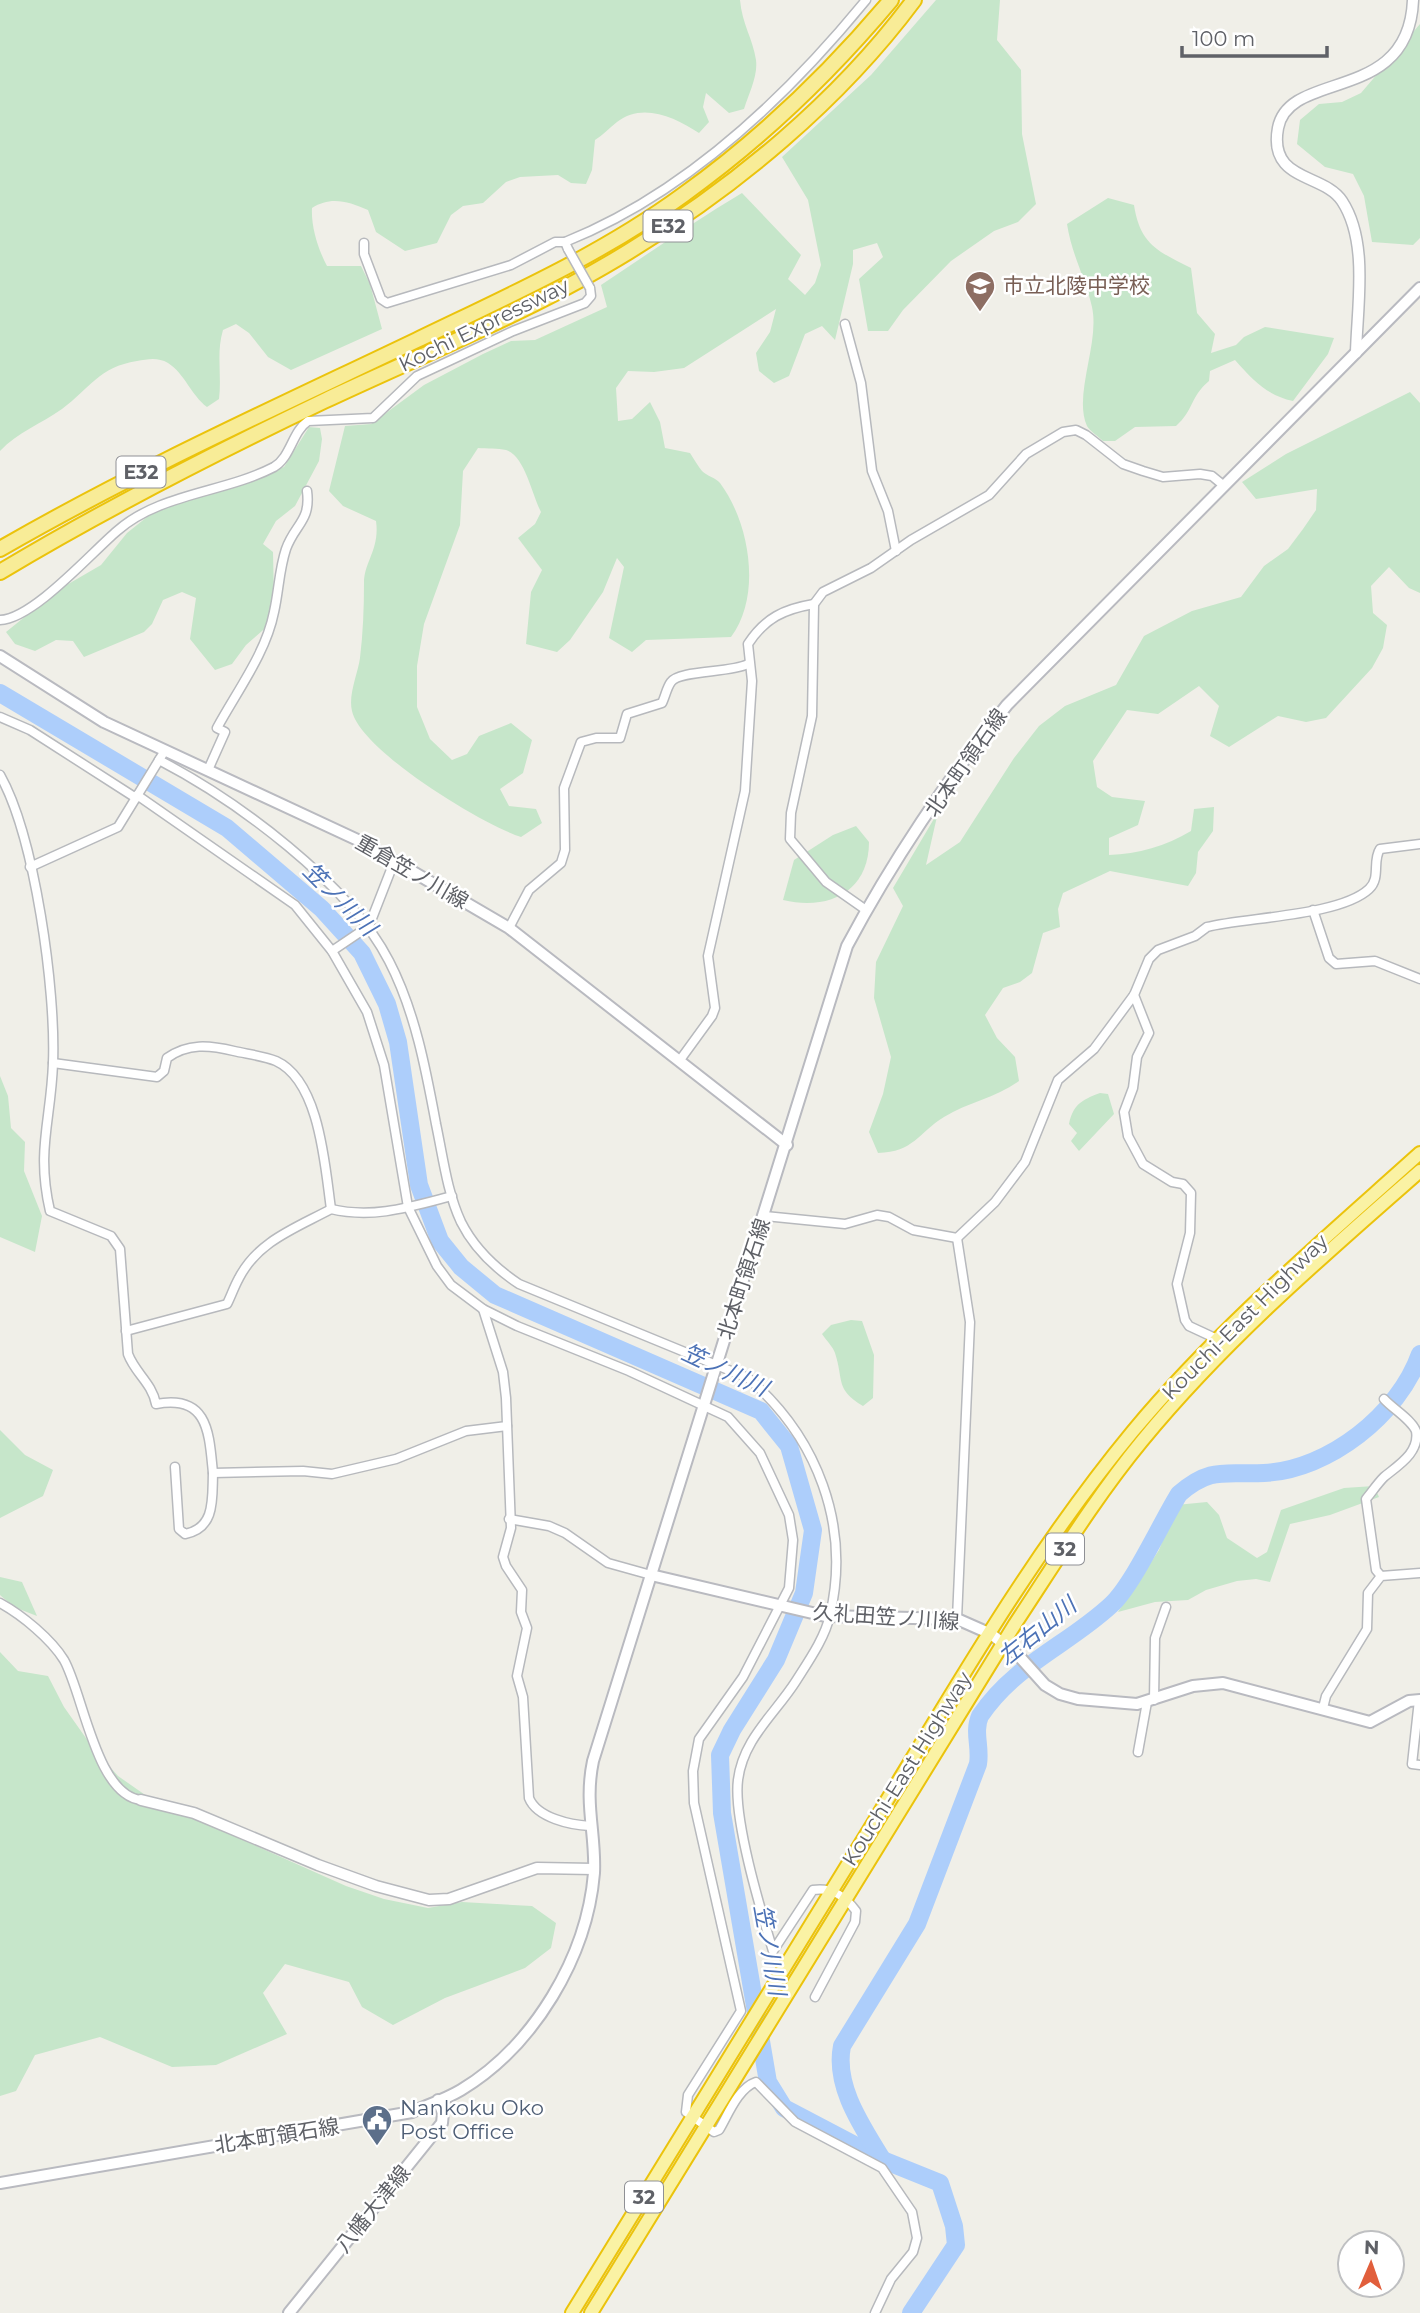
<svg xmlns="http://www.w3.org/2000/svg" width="1420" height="2313" viewBox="0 0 1420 2313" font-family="Montserrat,'Noto Sans JP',sans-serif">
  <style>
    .green { fill: #c6e6ca }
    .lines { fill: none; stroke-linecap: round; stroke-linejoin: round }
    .river { stroke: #adcefb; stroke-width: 18 }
    .minor-casing { stroke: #b7b9bd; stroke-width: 11 }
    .tertiary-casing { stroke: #b7b9bd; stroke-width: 13 }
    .secondary-casing { stroke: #b9bac0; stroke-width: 14 }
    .trunk-casing { stroke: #ebc30c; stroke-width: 16 }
    .motorway-casing { stroke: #ebc30c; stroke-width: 18 }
    .minor { stroke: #fff; stroke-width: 8 }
    .tertiary { stroke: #fff; stroke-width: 10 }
    .secondary { stroke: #fff; stroke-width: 10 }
    .trunk { stroke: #faf2a4; stroke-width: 12 }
    .motorway { stroke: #f8ec97; stroke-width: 14 }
    .minor-bridge-casing { stroke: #b7b9bd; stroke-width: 11; stroke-linecap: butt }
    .minor-bridge { stroke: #fff; stroke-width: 8 }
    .labels { text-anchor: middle; stroke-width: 5; stroke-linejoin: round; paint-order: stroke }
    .shield { fill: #fff; stroke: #8f9095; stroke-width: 2 }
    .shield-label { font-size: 19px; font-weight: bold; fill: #5f6167 }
    .education-label { font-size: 21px; fill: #785e54; stroke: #fff; text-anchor: start }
    .street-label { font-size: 21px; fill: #5f6167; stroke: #fff }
    .service-label { font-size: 21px; fill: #4e5e75; stroke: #fff; text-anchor: start }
    .water-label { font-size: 23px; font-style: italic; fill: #4c72b6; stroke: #fff }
  </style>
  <rect width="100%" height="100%" fill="#f0efe8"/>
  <g class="green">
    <path d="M 0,0 L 740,0 C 742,24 753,39 756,60 C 758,76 749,93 744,109 L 729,113 L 706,93 L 703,107 L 709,122 L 699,133 C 675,117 642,102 617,122 C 609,128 603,135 595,140 L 592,170 L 586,184 L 571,183 L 558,175 L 520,177 L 506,182 L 483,203 L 463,206 L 451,215 L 437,243 L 405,251 L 376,232 L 368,210 C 348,201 330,196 312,208 C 311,227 318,249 327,266 L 361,266 L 370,284 L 382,329 L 291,370 L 268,357 L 249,333 L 236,324 L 223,330 C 216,353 222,375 219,399 L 207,407 C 191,395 185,374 168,363 C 158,357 148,359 137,361 C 99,367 90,388 62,409 C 41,424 18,432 0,451 Z"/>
    <path d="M 936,0 L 1000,0 L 997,40 L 1021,70 L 1022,134 L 1036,204 L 1018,222 L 994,231 L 951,261 L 903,310 L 888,331 L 868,331 L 859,279 L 883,257 L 877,243 L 853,250 L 853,264 L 835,340 L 822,326 L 805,334 L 789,376 L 774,383 L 759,371 L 756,353 L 770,332 L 776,309 L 684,368 L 654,372 L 628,371 L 616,388 L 618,421 L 632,419 L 650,402 L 660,422 L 665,448 L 690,453 C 694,459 698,466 702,471 C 707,476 716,478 720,483 C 750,523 762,596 731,637 L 646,640 L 632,652 L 609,638 L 624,567 L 617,558 L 603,592 L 570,640 L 557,652 L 526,644 L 531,592 L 542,570 L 518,538 L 535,524 L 541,512 C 532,495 525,456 506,450 C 498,448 487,449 478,448 L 463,471 L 460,525 L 424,624 L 417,666 L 417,707 L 430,739 L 452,760 L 467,754 L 479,736 L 511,723 L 532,740 L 523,773 L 500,789 L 509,806 L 536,809 L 542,823 L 521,837 C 483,825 361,751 352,711 C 348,695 358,673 360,658 C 363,633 364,608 364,583 C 364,562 380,549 376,521 L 343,506 L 329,491 L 345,426 L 371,424 L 424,385 L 483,354 L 511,341 L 535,340 L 607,307 L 601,285 C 648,254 693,222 742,193 L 801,255 L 788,279 L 805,295 L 815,283 L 821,265 L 808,200 L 782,157 L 871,75 Z"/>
    <path d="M 1420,24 L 1420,238 L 1413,245 L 1372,242 L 1364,196 L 1353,174 L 1325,167 L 1297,144 L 1300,120 L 1319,104 L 1342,102 L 1361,93 Z"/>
    <path d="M 1108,198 L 1134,205 C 1140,244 1157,251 1191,268 L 1197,313 L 1215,334 L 1211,353 L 1236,345 L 1244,337 L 1265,327 L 1334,338 L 1328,354 L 1293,401 C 1266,395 1253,380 1235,360 L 1210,371 L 1209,381 C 1190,397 1194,410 1176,426 L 1135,427 L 1115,441 L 1103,441 C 1099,437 1090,431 1087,426 C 1073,395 1100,343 1092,307 C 1086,279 1072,256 1067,224 Z"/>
    <path d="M 1410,392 L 1420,403 L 1420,593 L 1409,588 L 1389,567 L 1371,586 L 1373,613 L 1387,625 L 1383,648 L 1372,668 L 1326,718 L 1306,722 L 1278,716 L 1229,747 L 1210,736 L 1219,706 L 1199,686 L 1158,714 L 1127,710 L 1093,761 L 1097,787 L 1112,797 L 1145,801 L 1138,825 L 1109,838 L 1109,855 C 1138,854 1166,846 1191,831 L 1194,809 L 1214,807 L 1213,831 L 1198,852 L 1196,873 L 1188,886 L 1110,871 L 1063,893 L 1058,909 L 1060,927 L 1043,933 L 1032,973 L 1020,982 L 1003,988 L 985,1015 L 997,1038 L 1015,1057 L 1019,1081 C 996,1098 968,1102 944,1117 C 918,1133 914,1152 878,1153 L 869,1132 L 883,1094 L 891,1057 L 874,998 L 876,962 L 903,906 L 893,888 L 938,812 L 926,865 L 960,842 L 1014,758 L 1039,726 L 1065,706 L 1116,685 L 1144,636 L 1192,611 L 1241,597 L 1264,566 L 1288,549 L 1303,529 L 1316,510 L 1317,489 L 1256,499 L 1242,482 L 1286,454 Z"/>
    <path d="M 309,427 L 320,428 L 322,439 L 319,461 L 295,506 L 276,521 L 263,544 L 273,552 L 274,599 L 270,624 L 246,645 L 232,664 L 215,670 L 190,639 L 196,598 L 182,592 L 163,600 L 152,624 L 144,632 L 84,657 L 73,641 L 56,640 L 35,651 L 15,644 L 6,632 L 58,590 L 101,565 L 127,533 L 147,517 L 171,503 L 284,467 Z"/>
    <path d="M 856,826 L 869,842 C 869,892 828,911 783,900 L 794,860 L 833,835 Z"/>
    <path d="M 0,1076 L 8,1096 L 11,1128 L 25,1142 L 24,1171 L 42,1216 L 35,1252 L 0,1237 Z"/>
    <path d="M 1100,1093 L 1108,1094 L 1114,1114 L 1079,1151 L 1071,1141 L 1077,1133 L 1069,1124 C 1073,1105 1081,1100 1100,1093 Z"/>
    <path d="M 851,1320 L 862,1321 L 874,1355 L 873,1398 L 863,1406 C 835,1389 844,1381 835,1353 C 833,1347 826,1340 822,1334 L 831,1325 Z"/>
    <path d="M 0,1430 L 25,1455 L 53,1470 L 43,1496 L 0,1518 Z"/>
    <path d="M 1374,1486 L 1379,1497 L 1330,1515 L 1290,1524 L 1270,1582 L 1256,1579 L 1237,1581 L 1206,1590 L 1188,1600 L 1155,1602 L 1118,1612 L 1159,1550 L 1176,1505 L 1207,1502 L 1219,1515 L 1227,1538 L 1257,1558 L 1267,1552 L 1281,1510 L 1344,1488 Z"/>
    <path d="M 0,1577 L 22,1582 L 37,1616 L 14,1607 L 0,1595 Z"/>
    <path d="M 0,1652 L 18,1671 L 48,1676 L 64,1707 L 93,1748 L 118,1776 L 151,1799 L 346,1886 L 384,1899 L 428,1908 L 462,1902 L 532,1906 L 556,1923 L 551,1948 L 525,1968 L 445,1998 L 393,2025 L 362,2007 L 349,1982 L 285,1964 L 263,1993 L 287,2034 L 216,2065 L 172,2067 L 100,2037 L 35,2055 L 16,2091 L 0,2096 Z"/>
  </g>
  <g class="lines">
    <g class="river">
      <path d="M 0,693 L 227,828 L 322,909 L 362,953 L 387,1004 L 398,1042 L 419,1185 L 440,1241 L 461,1267 L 495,1295 L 761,1411 L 789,1446 L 813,1530 L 804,1593 L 776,1660 L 732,1730 L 720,1755 L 722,1813 L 768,2082 L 784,2108 L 883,2160 L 940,2183 L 954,2226 L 956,2245 L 911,2313"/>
      <path d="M 882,2159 C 862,2126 834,2086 842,2046 L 917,1924 L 978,1764 C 981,1747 973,1732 980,1716 C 1015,1664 1068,1645 1111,1605 C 1133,1585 1161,1523 1179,1494 C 1211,1466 1226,1475 1264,1473 C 1329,1470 1399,1414 1420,1354"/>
    </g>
    <g class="minor-casing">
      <g id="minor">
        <path d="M 364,243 L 364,254 L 381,299 L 387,303 L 511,265 L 555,242 L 565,242"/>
        <path d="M 568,249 L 565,242 C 685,194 785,99 866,0"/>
        <path d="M 845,324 L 861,383 L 872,471 L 888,511 L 896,551"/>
        <path d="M 0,620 C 33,619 91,553 117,531 C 160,493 224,493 274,467 C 291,457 292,432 308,421 L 373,418 L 417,376 L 513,331 L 585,303 L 591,296 L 590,288"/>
        <path d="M 0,717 L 30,730 L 136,798"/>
        <path d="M 159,760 C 236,800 349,883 389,961 C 415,1011 426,1070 436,1124 C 443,1157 447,1192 461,1222 C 474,1248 495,1268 519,1284 L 748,1378 C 817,1437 851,1525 830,1615 C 825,1638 808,1662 796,1681 C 775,1714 743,1739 738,1780 C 733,1819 761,1911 773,1951 L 813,1890 C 832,1887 845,1896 856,1911 L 855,1922 L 815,1997"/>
        <path d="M 208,770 L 225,732 L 217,728 C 237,691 266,653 274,612 C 279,590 279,570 286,549 C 295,524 311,521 307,491"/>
        <path d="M 0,775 C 35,837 56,991 53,1063 C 51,1121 36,1150 50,1211 L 111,1236 L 120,1249 L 128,1354 C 135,1373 152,1383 156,1404 C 209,1394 209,1434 213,1473 L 303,1471 L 332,1474 L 396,1459 L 466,1431 L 507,1426"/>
        <path d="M 137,795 L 295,905 L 332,951 L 367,1012 L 384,1065 L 408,1207 L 437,1266 L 451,1285 L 483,1309 L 517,1326 L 629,1371 L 728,1417 L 760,1453 L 789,1515 L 793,1540 L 789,1588 L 743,1677 L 699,1739 L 693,1771 L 694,1803 L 741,2011 L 688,2095 L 686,2112 L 714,2132 L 719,2130 C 728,2115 738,2088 756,2082 L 795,2122 L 882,2168 L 912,2212 L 917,2238 L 913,2252 L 891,2279 L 875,2313"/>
        <path d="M 30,867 L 118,827 L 164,752"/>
        <path d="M 866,910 L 826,882 L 790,839 L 791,813 L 812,716 L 814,604 L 823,592 L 871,568 L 911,540 L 989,495 L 1026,454 L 1063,432 L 1076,430 L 1086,435 L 1123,464 L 1143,471 L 1163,477 L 1200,474 L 1212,476 L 1223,485"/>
        <path d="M 1313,910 L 1329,958 L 1336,964 L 1375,961 L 1420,979"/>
        <path d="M 509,928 L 529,890 L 561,863 L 565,850 L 564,788 L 581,742 L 596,738 L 620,738 L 627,714 L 662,703 C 665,697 667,687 671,682 C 679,670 731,673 748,664"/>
        <path d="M 332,951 L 369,926 L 394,862"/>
        <path d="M 1134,995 L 1149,1033 L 1137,1057 L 1133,1088 L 1124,1112 L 1128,1136 L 1143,1164 L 1172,1182 L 1183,1184 L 1191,1193 L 1190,1233 L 1177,1284 L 1185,1320 L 1189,1326 L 1217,1339"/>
        <path d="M 680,1060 L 712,1016 L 715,1008 L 708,956 L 745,791 L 752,681 L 748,644 C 765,618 784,609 814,604"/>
        <path d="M 53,1063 L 157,1077 L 164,1071 L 167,1058 C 188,1043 209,1045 234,1051 C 247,1054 264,1056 276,1061 C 320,1081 325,1167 331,1209"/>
        <path d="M 765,1216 L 845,1224 L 877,1215 L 889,1217 L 913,1230 L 957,1238 L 995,1202 L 1025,1162 L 1058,1080 L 1094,1049 L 1134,995 L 1149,959 L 1158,950 L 1195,936 L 1207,927 C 1247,917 1340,916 1369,889 C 1381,878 1372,861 1380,849 L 1420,844"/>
        <path d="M 957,1238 L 970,1322 L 957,1619"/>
        <path d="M 483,1309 L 503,1372 L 506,1398 L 511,1528 L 503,1557 L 506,1566 L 522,1590 L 521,1612 L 527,1628 L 517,1676 L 523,1697 L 529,1798 C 537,1818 571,1825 590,1826"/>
        <path d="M 126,1331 L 227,1304 C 231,1296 234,1287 239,1278 C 258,1241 296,1228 331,1209 C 373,1219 410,1207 452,1196"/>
        <path d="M 175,1467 L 179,1529 L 185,1534 C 216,1528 212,1498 213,1473"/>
        <path d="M 509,1519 L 549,1526 L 565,1533 L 608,1563 L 651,1575"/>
        <path d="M 1381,1576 L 1376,1570 L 1366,1499 C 1372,1492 1377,1484 1384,1477 C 1397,1466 1420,1453 1416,1431 C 1411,1419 1393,1409 1384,1399"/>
        <path d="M 0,1603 C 22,1615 51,1639 64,1660 C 83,1693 96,1795 141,1800"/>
        <path d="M 1154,1700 L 1155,1638 L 1166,1607"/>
        <path d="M 1419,1700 L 1412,1764 L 1420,1765"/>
        <path d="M 1323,1708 L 1326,1696 L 1367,1629 L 1368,1593 L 1381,1576 L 1420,1573"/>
        <path d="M 1138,1752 L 1147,1702"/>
      </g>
    </g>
    <g class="tertiary-casing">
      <g id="tertiary">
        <path d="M 1356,353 C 1357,307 1369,242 1342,201 C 1324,173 1268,182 1278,128 C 1289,69 1409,105 1413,0"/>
        <path d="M 141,1800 L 194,1813 L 318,1865 L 376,1886 L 429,1900 L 449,1899 L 537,1868 L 594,1869"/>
      </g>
    </g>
    <g class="secondary-casing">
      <g id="secondary">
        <path d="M 0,656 L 104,722 L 362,842 L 509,928 L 787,1145"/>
        <path d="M 651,1575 L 825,1616 L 957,1619 L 991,1634 L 1019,1656 L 1045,1685 L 1060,1694 L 1078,1699 L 1137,1704 L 1193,1686 L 1223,1683 L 1370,1722 L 1409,1701 L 1420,1700"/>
        <path d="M 0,2183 L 412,2112 C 428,2105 446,2099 461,2090 C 534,2046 587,1957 594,1873 C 596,1834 584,1804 593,1761 L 847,946 C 890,865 949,776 1007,705 L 1420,288"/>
        <path d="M 289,2313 L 442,2123 L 443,2113 L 438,2100"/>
      </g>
    </g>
    <g class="trunk-casing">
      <g id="trunk">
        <path d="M 572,2313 C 672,2153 771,1992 869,1830 C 951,1695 1032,1553 1133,1431 C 1219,1328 1321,1242 1420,1153"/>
        <path d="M 591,2313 L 1015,1624 C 1056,1562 1095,1498 1142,1441 C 1224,1341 1323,1256 1420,1171"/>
      </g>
    </g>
    <g class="motorway-casing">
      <g id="motorway">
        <path d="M 0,549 C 135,471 277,407 417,340 C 508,296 601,255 683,195 C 761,139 829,74 891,0"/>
        <path d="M 0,572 C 105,509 213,454 324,401 C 426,353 532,311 628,252 C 735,187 839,101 914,0"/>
      </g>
    </g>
    <use href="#minor" class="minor"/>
    <use href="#tertiary" class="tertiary"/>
    <use href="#secondary" class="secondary"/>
    <use href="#trunk" class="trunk"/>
    <use href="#motorway" class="motorway"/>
    <g class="minor-bridge-casing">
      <path id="minor-bridge" d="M 568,249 L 590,288"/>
    </g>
    <use href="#minor-bridge" class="minor-bridge"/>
  </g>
  <defs>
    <g id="school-pin" transform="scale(1.575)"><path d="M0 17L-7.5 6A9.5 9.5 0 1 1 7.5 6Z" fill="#8d6e63" stroke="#fff"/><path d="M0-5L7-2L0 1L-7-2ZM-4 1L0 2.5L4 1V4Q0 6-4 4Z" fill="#fff"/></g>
    <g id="civic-pin" transform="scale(1.575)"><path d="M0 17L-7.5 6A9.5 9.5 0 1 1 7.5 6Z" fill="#5c6f8a" stroke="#fff"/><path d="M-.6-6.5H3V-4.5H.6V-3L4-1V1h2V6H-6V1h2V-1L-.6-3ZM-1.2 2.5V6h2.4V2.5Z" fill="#fff"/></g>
  </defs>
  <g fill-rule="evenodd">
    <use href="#school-pin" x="980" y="286"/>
    <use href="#civic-pin" x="377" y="2120"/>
  </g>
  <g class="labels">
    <g class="shield">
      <rect x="643.5" y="210.5" width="49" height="31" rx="5"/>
      <rect x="116.5" y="456.5" width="49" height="31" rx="5"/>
      <rect x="1046" y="1533.5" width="38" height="31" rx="5"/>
      <rect x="625" y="2181.5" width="38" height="31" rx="5"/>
    </g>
    <g class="shield-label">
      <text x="668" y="233">E32</text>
      <text x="141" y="479">E32</text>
      <text x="1065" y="1556">32</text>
      <text x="644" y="2204">32</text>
    </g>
    <g class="education-label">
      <text x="1003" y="293">市立北陵中学校</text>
    </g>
    <g class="street-label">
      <text transform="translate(484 325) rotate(-26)" y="7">Kochi Expressway</text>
      <text transform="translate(966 763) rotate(-55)" y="7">北本町領石線</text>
      <text transform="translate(412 872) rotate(30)" y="7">重倉笠ノ川線</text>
      <text transform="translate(744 1279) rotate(-72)" y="7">北本町領石線</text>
      <text transform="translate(1245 1317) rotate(-45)" y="7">Kouchi-East Highway</text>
      <text transform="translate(886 1617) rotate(4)" y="7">久礼田笠ノ川線</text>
      <text transform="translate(907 1769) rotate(-58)" y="7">Kouchi-East Highway</text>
      <text transform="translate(277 2136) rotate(-9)" y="7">北本町領石線</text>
      <text transform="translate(373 2209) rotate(-51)" y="7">八幡大津線</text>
    </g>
    <g class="service-label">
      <text x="400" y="2115">Nankoku Oko<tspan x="400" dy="24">Post Office</tspan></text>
    </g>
    <g class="water-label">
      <text transform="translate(340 899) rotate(45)" y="8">笠ノ川川</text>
      <text transform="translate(725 1370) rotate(25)" y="8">笠ノ川川</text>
      <text transform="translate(1037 1631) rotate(-39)" y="8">左右山川</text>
      <text transform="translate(770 1950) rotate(80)" y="8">笠ノ川川</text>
    </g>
  </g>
  <g transform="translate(1371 2264) rotate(2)"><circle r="33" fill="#ffffff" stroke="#bfc0c2" stroke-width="2"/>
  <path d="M0-5L12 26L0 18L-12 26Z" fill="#e15f3c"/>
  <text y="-10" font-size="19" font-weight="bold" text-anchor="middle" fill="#5f6167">N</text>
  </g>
  <path d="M1182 46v10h145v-10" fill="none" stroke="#5f6167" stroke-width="3.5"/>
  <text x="1192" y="46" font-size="21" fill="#5f6167" stroke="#ffffff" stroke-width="5" paint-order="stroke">100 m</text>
</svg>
